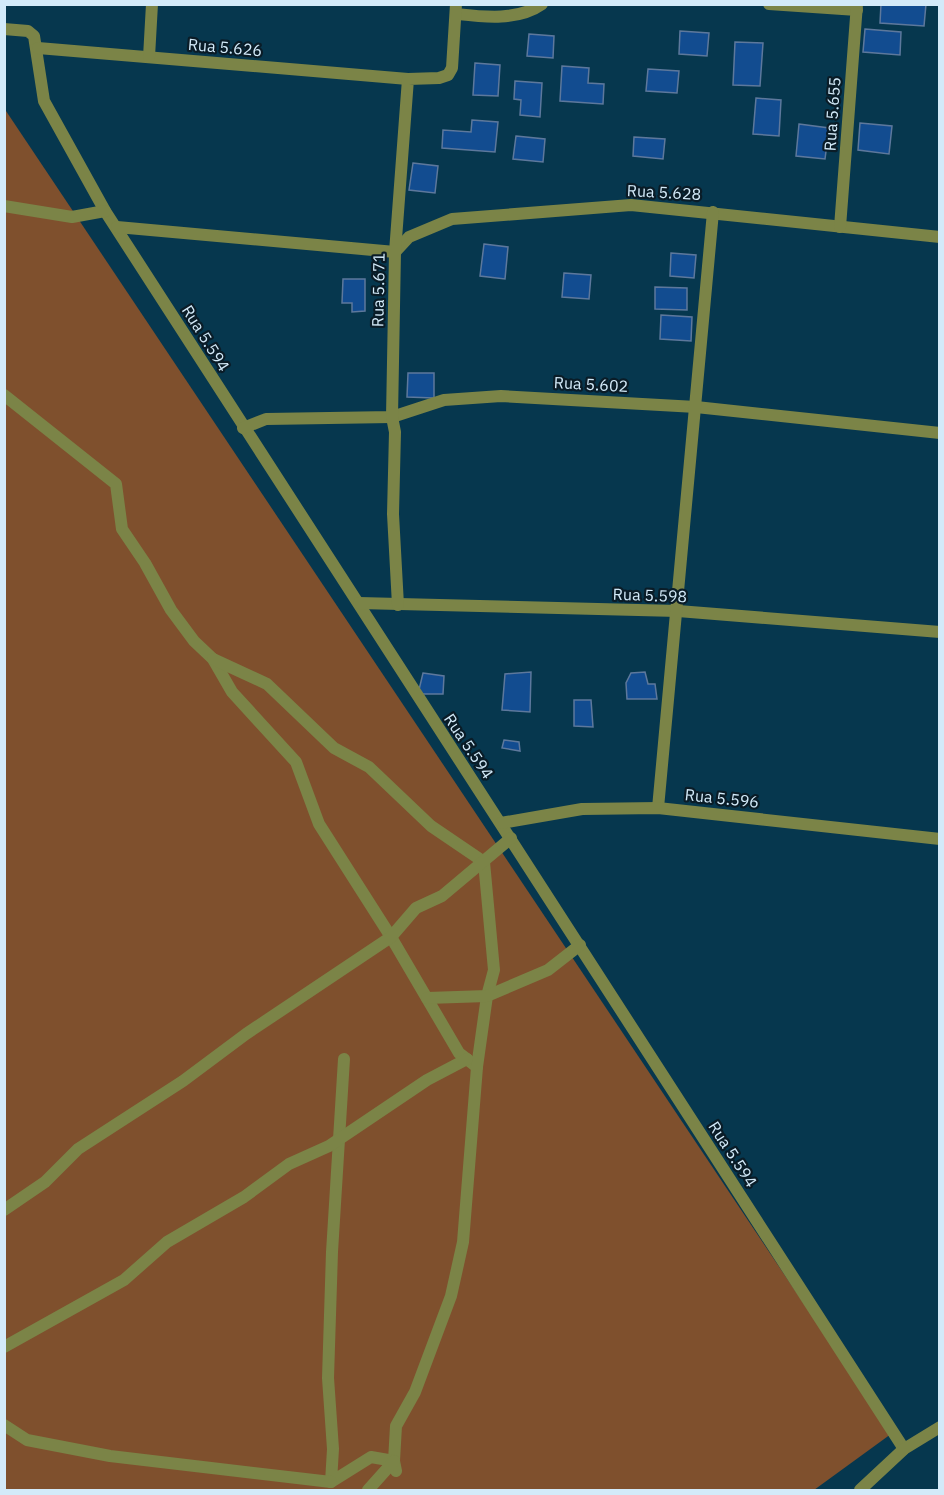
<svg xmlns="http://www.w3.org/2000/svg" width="944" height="1495" viewBox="0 0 944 1495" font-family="'IBM Plex Sans',sans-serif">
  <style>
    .green { fill: #7f502d }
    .building { fill: #124c90; stroke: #5d789c; stroke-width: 1.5 }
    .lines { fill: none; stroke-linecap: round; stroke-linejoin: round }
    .street { stroke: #7b8447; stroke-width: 12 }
    .labels { text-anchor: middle; stroke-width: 4.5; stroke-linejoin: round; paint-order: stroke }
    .street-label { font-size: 16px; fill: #d3eaf9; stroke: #0a1c27 }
  </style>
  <rect width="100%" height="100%" fill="#06374e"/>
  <path class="green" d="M 4,108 L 891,1434 L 814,1490 L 5,1490 Z"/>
  <g class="building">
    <path d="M 881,4 L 926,4 L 924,26 L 880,23 Z"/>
    <path d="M 865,29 L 901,32 L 900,55 L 863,52 Z"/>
    <path d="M 680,31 L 709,33 L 707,56 L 679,54 Z"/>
    <path d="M 529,34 L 554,36 L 553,58 L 527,56 Z"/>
    <path d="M 735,42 L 763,43 L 760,86 L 733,85 Z"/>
    <path d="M 475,63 L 500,65 L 498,96 L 473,95 Z"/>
    <path d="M 562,66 L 589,68 L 588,83 L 604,84 L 603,104 L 560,101 Z"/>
    <path d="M 648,69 L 679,71 L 677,93 L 646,91 Z"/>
    <path d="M 515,81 L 542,83 L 540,117 L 520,115 L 521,100 L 514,99 Z"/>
    <path d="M 756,98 L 781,100 L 779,136 L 753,134 Z"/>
    <path d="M 472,120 L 498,122 L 495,152 L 442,148 L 443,130 L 471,132 Z"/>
    <path d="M 860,123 L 892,126 L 889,154 L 858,150 Z"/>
    <path d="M 799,124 L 829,128 L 825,159 L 796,156 Z"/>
    <path d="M 516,136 L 545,139 L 543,162 L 513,159 Z"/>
    <path d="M 634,137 L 665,139 L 663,159 L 633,156 Z"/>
    <path d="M 413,163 L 438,166 L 435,193 L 409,190 Z"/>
    <path d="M 484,244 L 508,247 L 505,279 L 480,276 Z"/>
    <path d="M 671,253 L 696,255 L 694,278 L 670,276 Z"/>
    <path d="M 564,273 L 591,275 L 589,299 L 562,297 Z"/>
    <path d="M 343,279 L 365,279 L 365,311 L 352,312 L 352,303 L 342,303 Z"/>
    <path d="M 655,287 L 687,288 L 687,310 L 655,309 Z"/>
    <path d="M 661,315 L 692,317 L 691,341 L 660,339 Z"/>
    <path d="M 408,373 L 434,373 L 434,398 L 407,397 Z"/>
    <path d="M 531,672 L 530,712 L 502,710 L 505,674 Z"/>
    <path d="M 645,672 L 648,684 L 655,684 L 657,699 L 627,699 L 626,683 L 631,673 Z"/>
    <path d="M 423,673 L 444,676 L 443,694 L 418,694 Z"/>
    <path d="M 574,700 L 591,700 L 593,727 L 574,726 Z"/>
    <path d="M 504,740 L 519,742 L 520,751 L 502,748 Z"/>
  </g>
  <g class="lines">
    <g class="street">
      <path d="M 769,4 L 857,10"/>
      <path d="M 457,14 C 484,17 518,21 542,4"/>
      <path d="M 4,29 L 28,31 L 34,36 L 44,101 L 105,211 L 904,1449"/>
      <path d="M 38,48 L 408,79"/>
      <path d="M 149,57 L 152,4"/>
      <path d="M 4,206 L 72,217 L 105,211"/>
      <path d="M 117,227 L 395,252 L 409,237 L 452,219 L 631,205 L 940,237"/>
      <path d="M 840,227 L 857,4"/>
      <path d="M 4,395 L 116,484 L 122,529 L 145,563 L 171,610 L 194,641 L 213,659 L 232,692 L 296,762 L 319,824 L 391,937 L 459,1053 L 477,1067"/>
      <path d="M 243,428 L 266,419 L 392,417 L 444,400 L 501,396 L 696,407 L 940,433"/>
      <path d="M 359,603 L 678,611 L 940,632"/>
      <path d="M 398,605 L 393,514 L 395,432 L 392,417 L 395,252 L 408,79 L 439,78 L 448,75 L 452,68 L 456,4"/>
      <path d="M 213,659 L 267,684 L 334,748 L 369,767 L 431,826 L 484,862 L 494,970 L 487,996 L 477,1067 L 463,1242 L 451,1296 L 415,1392 L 396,1426 L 394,1461 L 396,1471"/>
      <path d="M 658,808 L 713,212"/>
      <path d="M 501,823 L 582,809 L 658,808 L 940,839"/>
      <path d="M 427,998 L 487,996 L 548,970 L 580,945"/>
      <path d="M 344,1059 L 332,1252 L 328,1378 L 333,1449 L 331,1482 L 371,1457 L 394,1461"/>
      <path d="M 4,1210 L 45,1182 L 78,1149 L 183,1081 L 246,1034 L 391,937 L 416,908 L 442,896 L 511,838"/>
      <path d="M 4,1347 L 124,1280 L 167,1242 L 244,1197 L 289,1164 L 329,1146 L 427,1080 L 467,1059"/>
      <path d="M 4,1425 L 27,1440 L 110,1456 L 331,1482"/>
      <path d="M 368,1490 L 394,1461"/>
      <path d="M 860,1490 L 904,1449 L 940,1427"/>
    </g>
  </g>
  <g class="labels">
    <g class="street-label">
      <text transform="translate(225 47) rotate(5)" y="6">Rua 5.626</text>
      <text transform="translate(832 114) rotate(-86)" y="6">Rua 5.655</text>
      <text transform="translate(664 192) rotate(3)" y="6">Rua 5.628</text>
      <text transform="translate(378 290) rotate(-89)" y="6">Rua 5.671</text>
      <text transform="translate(206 338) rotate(58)" y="6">Rua 5.594</text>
      <text transform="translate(591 384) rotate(3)" y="6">Rua 5.602</text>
      <text transform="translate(650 595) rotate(2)" y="6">Rua 5.598</text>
      <text transform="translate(469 746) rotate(56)" y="6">Rua 5.594</text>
      <text transform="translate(722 798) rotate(6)" y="6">Rua 5.596</text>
      <text transform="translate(733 1154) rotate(57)" y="6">Rua 5.594</text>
    </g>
  </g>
  <rect width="944" height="1495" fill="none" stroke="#d3eaf9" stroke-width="12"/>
</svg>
